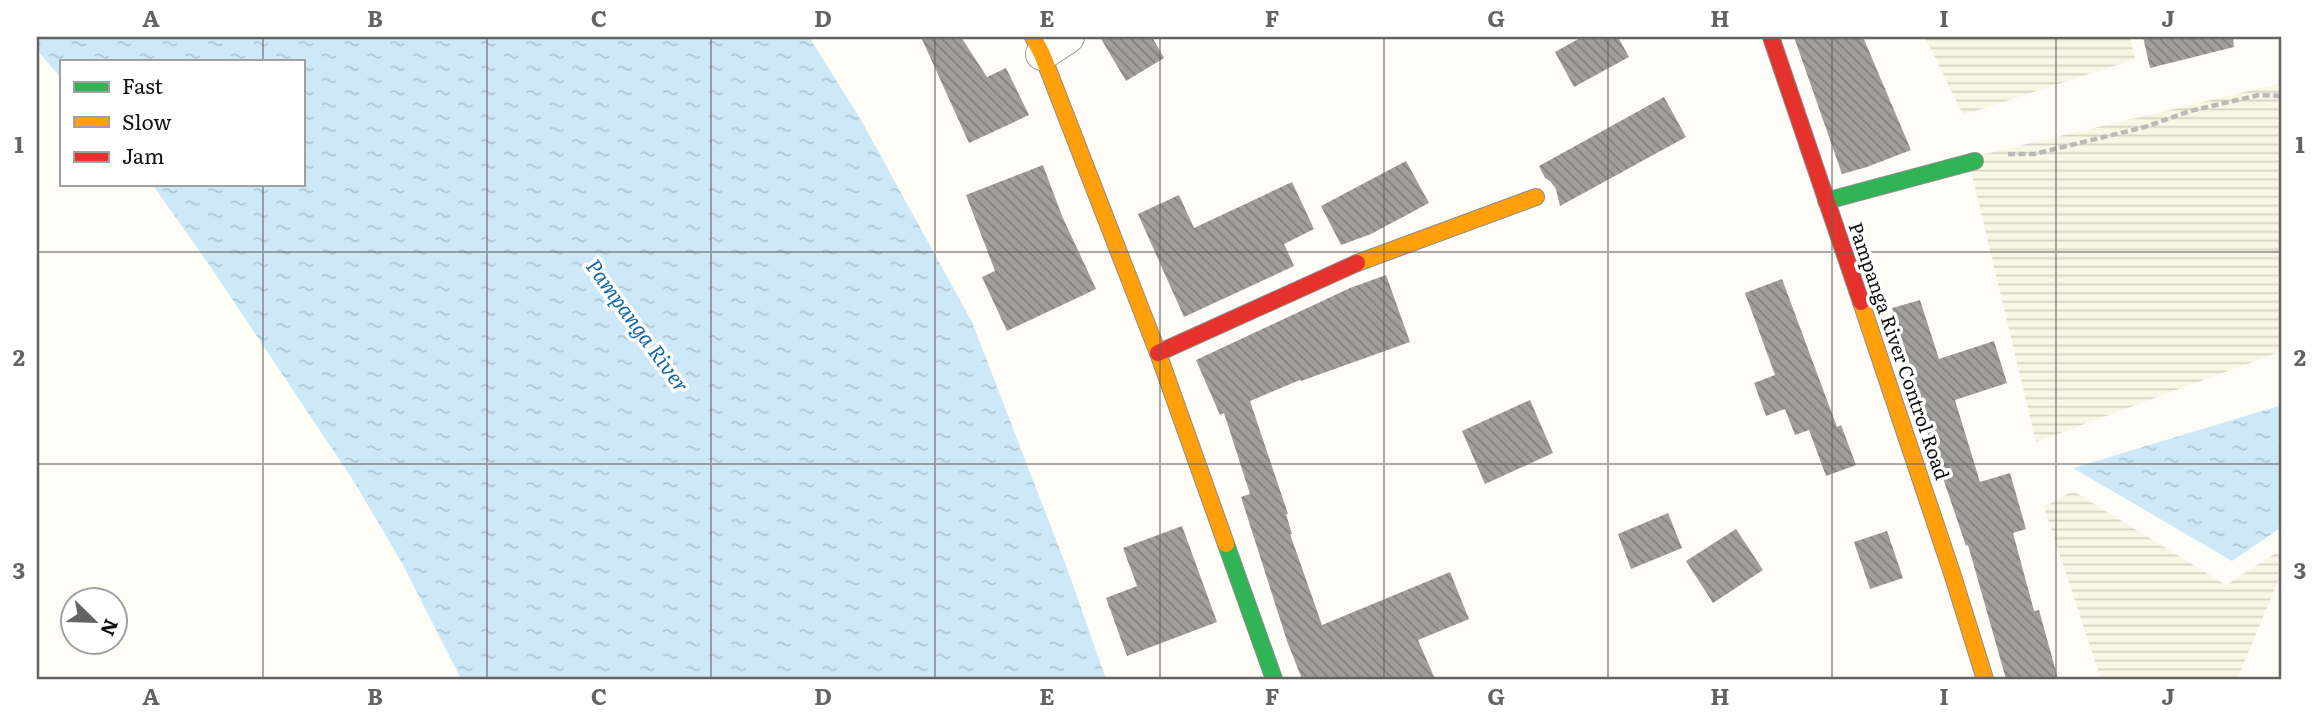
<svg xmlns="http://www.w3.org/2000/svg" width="2319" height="716" viewBox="0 0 2319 716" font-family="Literata,serif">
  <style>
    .farmland { fill: url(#farmland-rules) }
    .water { fill: url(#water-ripples) }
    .building { fill: url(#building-back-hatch) }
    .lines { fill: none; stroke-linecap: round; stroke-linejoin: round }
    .street-casing { stroke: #979795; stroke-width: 34 }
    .fast-casing { stroke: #8e8d8b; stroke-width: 18 }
    .slow-casing { stroke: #8e8d8b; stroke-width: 18 }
    .jam-casing { stroke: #8e8d8b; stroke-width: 18 }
    .path { stroke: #b9b9b8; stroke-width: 4.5; stroke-dasharray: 7 3.5; stroke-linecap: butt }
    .street { stroke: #fffffe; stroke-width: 32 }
    .fast { stroke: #30b455; stroke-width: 16 }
    .slow { stroke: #ff9f0a; stroke-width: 16 }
    .jam { stroke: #e5322d; stroke-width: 16 }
    .grid { fill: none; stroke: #646362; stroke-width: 2; stroke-opacity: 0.55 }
    .labels { text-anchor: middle; stroke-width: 7; stroke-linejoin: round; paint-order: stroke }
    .street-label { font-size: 19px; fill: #111; stroke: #fff }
    .water-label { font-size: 21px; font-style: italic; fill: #1768a6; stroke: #fff }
    .neatline { fill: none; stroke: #646362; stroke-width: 2.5 }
    .grid-label { font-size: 23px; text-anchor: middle; font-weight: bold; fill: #646362 }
  </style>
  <defs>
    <pattern id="farmland-rules" width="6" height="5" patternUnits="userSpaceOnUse" patternTransform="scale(1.75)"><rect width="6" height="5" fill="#f9f7e4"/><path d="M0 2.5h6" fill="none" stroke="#d4d3c3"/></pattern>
    <pattern id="water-ripples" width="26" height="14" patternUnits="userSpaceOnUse" patternTransform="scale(1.75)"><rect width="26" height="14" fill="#cde8f7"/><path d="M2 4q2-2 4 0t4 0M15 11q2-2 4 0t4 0" fill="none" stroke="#afc6d3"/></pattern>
    <pattern id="building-back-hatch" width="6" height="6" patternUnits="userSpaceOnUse" patternTransform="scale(1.75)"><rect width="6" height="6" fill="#a19f9c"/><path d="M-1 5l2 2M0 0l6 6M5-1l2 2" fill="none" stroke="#82807e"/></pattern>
  </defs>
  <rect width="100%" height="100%" fill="#fdfcf7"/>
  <g class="farmland">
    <path d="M 1925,37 L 2130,37 L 2135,59 L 1963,115 Z"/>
    <path d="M 2282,83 L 2282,351 L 2036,442 L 1968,158 Z"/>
    <path d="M 2073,491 L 2226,585 L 2282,549 L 2282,572 L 2237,679 L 2101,679 L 2044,507 Z"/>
  </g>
  <g class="water">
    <path d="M 37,37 L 809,37 L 861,120 L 972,322 L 1068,571 L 1106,679 L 461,679 L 402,563 L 353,480 L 210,266 L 152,184 L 303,184 L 303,61 L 61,61 L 61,78 L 37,50 Z"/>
    <path d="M 2282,405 L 2282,527 L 2232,561 L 2073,468 Z"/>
  </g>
  <g class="building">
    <path d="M 921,37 L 961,37 L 987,77 L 1006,68 L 1029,115 L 969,143 Z"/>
    <path d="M 1100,37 L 1152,37 L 1164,58 L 1126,81 Z"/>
    <path d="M 1582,37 L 1618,37 L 1629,57 L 1574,87 L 1555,52 Z"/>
    <path d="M 1794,37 L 1863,37 L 1911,150 L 1867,167 L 1842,174 Z"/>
    <path d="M 2143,37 L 2233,37 L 2234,47 L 2150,68 Z"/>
    <path d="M 1664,97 L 1686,137 L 1560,206 L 1556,189 L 1550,181 L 1545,178 L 1539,166 Z"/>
    <path d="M 1406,161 L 1429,203 L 1371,234 L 1341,245 L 1321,206 Z"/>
    <path d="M 1043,165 L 1062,216 L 1096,289 L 1007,331 L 982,277 L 995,271 L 966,195 Z"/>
    <path d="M 1292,182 L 1314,229 L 1284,244 L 1294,266 L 1184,317 L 1138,214 L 1179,195 L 1194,228 Z"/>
    <path d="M 1386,275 L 1410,342 L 1301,381 L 1300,380 L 1250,401 L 1288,514 L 1286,514 L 1292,534 L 1290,534 L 1322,625 L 1450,572 L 1469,619 L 1418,640 L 1435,679 L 1302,679 L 1287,641 L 1241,497 L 1250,494 L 1224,413 L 1220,415 L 1196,360 L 1350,288 Z"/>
    <path d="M 1782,279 L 1837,427 L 1841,425 L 1856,465 L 1826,476 L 1809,430 L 1795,435 L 1785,409 L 1766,416 L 1754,383 L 1775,375 L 1745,293 Z"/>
    <path d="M 1920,300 L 1939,359 L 1994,341 L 2007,383 L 1955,400 L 1980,482 L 2010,473 L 2026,529 L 2013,533 L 2034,611 L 2039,610 L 2058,679 L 2006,679 L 1968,545 L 1966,546 L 1906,369 L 1911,368 L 1892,308 Z"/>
    <path d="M 1530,400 L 1553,453 L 1485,484 L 1462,431 Z"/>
    <path d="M 1668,513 L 1682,548 L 1631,569 L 1618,534 Z"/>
    <path d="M 1182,526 L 1217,622 L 1127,656 L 1106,598 L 1137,586 L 1123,548 Z"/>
    <path d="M 1736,529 L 1763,570 L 1713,603 L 1686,561 Z"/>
    <path d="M 1887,531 L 1903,578 L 1870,589 L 1854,542 Z"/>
  </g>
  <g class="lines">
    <g class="street-casing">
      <path id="street" d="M 1042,54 L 1068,37"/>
    </g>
    <g class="fast-casing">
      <g id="fast">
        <path d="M 1826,201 L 1975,161"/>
        <path d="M 1226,544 L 1274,679"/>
      </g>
    </g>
    <g class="slow-casing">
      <g id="slow">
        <path d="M 1033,37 L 1042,54 L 1158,353 L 1226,544"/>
        <path d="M 1357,263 L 1536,197"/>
        <path d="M 1861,302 L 1952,573 L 1985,679"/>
      </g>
    </g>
    <g class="jam-casing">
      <g id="jam">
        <path d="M 1771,37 L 1861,302"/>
        <path d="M 1158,353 L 1357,263"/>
      </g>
    </g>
    <path class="path" d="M 2008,154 L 2034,154 L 2145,127 L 2190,111 L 2259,95 L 2282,96"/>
    <use href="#street" class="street"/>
    <use href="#fast" class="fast"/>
    <use href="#slow" class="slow"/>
    <use href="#jam" class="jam"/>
  </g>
  <path class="grid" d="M 263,37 L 263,61M 487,37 L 487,679M 711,37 L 711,679M 935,37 L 935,679M 1160,37 L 1160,679M 1384,37 L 1384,679M 1608,37 L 1608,679M 1832,37 L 1832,679M 2056,37 L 2056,679M 263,184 L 263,679M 37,252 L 2282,252M 37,464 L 2282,464"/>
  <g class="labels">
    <g class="street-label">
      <text transform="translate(1899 351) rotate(71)" y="7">Pampanga River Control Road</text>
    </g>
    <g class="water-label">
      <text transform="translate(637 326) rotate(54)" y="7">Pampanga River</text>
    </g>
  </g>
  <rect width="2319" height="716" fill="none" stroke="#ffffff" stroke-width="77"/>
  <rect x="60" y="60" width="245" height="126" fill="#ffffff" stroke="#a0a0a0" stroke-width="2"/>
  <rect x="74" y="82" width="35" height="10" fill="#30b455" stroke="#a0a0a0" stroke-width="2"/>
  <text x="122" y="94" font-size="21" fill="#111111">Fast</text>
  <rect x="74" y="117" width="35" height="10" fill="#ff9f0a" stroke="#a0a0a0" stroke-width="2"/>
  <text x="122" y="130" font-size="21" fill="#111111">Slow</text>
  <rect x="74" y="152" width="35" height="10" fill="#e5322d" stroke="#a0a0a0" stroke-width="2"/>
  <text x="122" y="164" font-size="21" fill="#111111">Jam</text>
  <g transform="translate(94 621) rotate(113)"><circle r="33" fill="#ffffff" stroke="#a0a0a0" stroke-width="2"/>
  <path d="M0-5L12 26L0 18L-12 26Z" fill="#646362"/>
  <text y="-10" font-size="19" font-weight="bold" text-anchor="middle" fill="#111111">N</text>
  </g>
  <rect x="38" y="38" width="2242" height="640" class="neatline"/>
  <g class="grid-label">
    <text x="151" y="27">A</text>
    <text x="375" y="27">B</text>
    <text x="599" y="27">C</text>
    <text x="823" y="27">D</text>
    <text x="1047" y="27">E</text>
    <text x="1272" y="27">F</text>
    <text x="1496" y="27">G</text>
    <text x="1720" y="27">H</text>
    <text x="1944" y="27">I</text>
    <text x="2168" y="27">J</text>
    <text x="19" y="153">1</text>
    <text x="2300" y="153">1</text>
    <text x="19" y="366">2</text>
    <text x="2300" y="366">2</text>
    <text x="19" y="579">3</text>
    <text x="2300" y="579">3</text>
    <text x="151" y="705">A</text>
    <text x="375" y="705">B</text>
    <text x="599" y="705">C</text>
    <text x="823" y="705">D</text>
    <text x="1047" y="705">E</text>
    <text x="1272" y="705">F</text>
    <text x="1496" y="705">G</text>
    <text x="1720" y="705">H</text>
    <text x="1944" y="705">I</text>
    <text x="2168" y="705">J</text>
  </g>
</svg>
